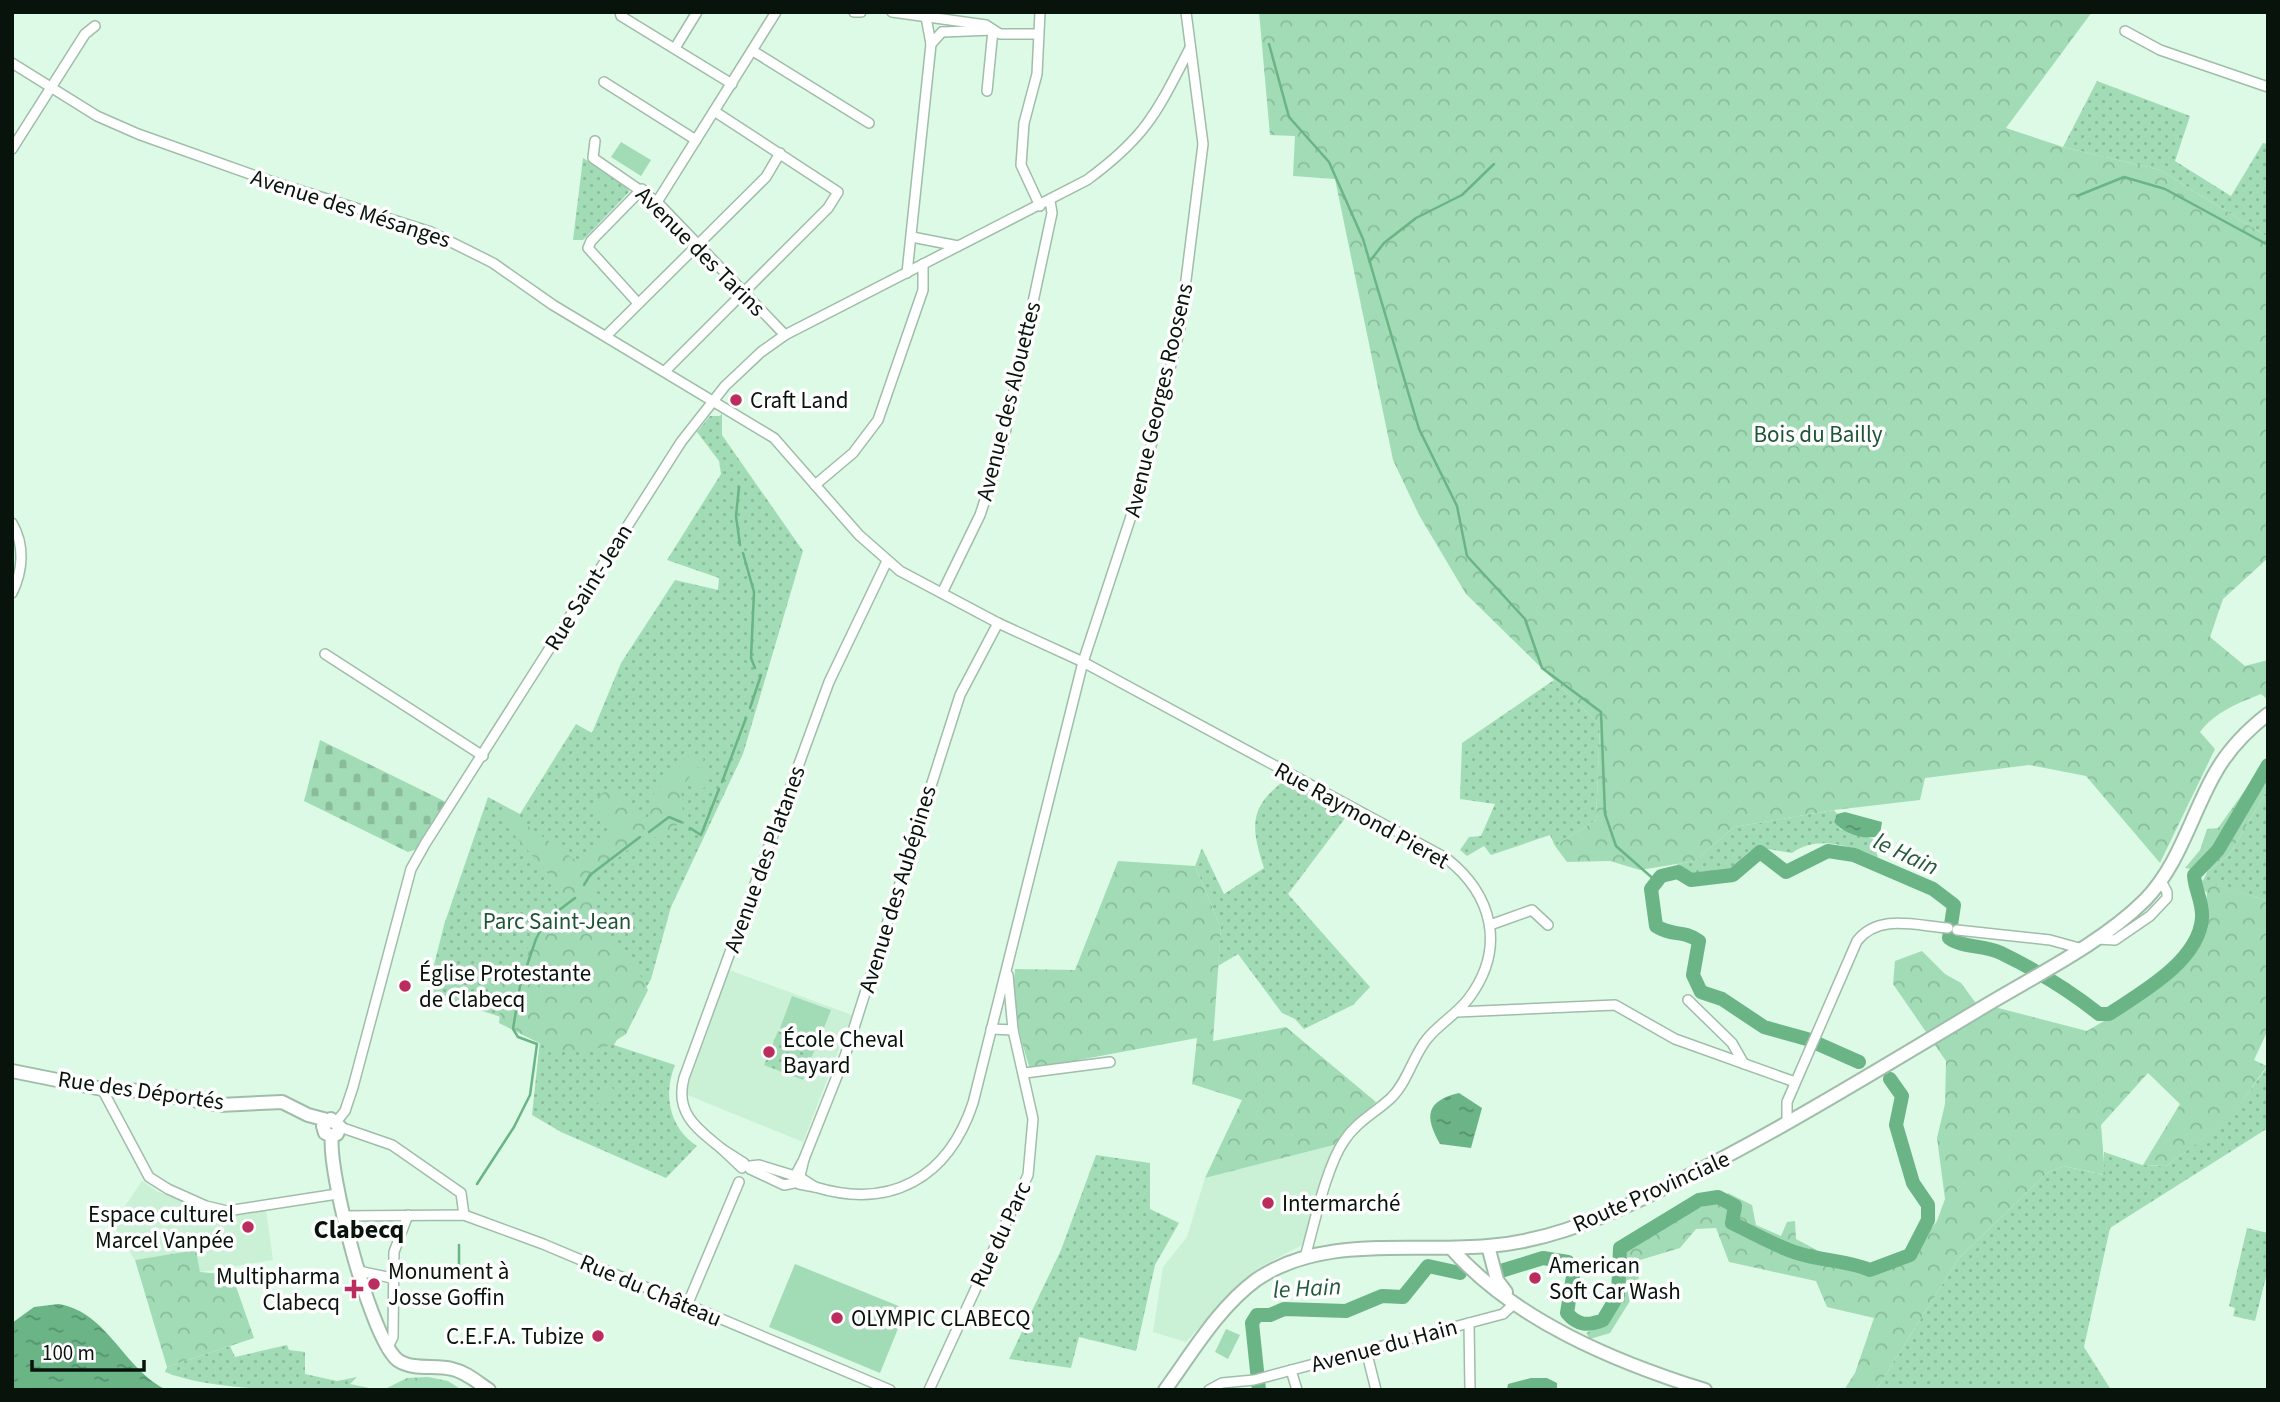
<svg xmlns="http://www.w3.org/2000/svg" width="2280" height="1402" viewBox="0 0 2280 1402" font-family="'Source Sans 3',sans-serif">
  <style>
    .built { fill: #caf0d6 }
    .green { fill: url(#green-dots) }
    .forest { fill: url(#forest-crowns) }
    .cemetery { fill: url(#cemetery-stones) }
    .pitch { fill: #a2dcb6 }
    .water { fill: url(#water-ripples) }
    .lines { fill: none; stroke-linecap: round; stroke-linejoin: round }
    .stream { stroke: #6ab486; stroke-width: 2.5 }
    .river { stroke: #6ab486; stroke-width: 14 }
    .street-casing { stroke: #a0bda9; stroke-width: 12 }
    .secondary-casing { stroke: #a0bda9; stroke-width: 16 }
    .street { stroke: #fff; stroke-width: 9 }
    .secondary { stroke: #fff; stroke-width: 12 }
    .poi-dot { fill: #bb2d5d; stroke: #fefefe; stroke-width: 2.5 }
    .labels { text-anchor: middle; stroke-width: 7; stroke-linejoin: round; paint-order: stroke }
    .street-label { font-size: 23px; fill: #08130c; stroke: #fefefe }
    .poi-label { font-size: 23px; fill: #08130c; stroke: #fefefe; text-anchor: start }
    .park-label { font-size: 23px; fill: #1e5536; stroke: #fefefe }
    .water-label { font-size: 24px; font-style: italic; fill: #235a3b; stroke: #fefefe }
    .quarter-label { font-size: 26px; font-weight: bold; fill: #08130c; stroke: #fefefe }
  </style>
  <defs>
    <pattern id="green-dots" width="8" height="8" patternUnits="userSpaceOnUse" patternTransform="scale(1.75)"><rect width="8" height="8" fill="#a2dcb6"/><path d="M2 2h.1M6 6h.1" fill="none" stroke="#8abc9b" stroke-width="1.8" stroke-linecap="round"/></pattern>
    <pattern id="forest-crowns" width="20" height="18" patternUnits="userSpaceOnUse" patternTransform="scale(1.75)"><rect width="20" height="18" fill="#a2dcb6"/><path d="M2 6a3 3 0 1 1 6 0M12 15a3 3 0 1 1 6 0" fill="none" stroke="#8abc9b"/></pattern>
    <pattern id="cemetery-stones" width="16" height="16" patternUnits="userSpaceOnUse" patternTransform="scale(1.75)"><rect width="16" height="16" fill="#a2dcb6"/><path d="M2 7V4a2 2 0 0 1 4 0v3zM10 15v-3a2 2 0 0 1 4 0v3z" fill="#8abc9b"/></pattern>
    <pattern id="water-ripples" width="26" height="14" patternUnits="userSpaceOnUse" patternTransform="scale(1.75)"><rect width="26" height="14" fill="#6ab486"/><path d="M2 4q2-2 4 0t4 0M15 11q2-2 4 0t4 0" fill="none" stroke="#55916c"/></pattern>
  </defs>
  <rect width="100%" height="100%" fill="#dcfae5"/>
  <g class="built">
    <path d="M 729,970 L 852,1015 L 803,1142 L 685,1094 Z"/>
    <path d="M 1334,1145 L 1302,1245 L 1260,1267 L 1239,1283 L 1186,1342 L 1153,1332 L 1163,1267 L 1187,1237 L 1205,1178 Z"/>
    <path d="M 142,1181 L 158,1192 L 215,1213 L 266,1210 L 273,1260 L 200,1272 L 196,1250 L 135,1260 L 115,1228 L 117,1218 Z"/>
  </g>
  <g class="green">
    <path d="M 2097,81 L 2190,116 L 2175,161 L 2231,196 L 2263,143 L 2268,144 L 2268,237 L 2160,170 L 2063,147 Z"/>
    <path d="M 583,158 L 627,186 L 629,192 L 583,240 L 573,240 Z"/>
    <path d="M 722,413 L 722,435 L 803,551 L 743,754 L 671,907 L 651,979 L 614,1045 L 675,1065 C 663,1094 669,1128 697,1146 L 666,1178 L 561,1132 L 532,1115 L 541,1030 L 427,993 L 444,925 L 488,797 L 520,814 L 576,724 L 592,733 L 621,663 L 675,580 L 718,590 L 719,578 L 667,560 L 721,474 L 719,461 L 697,432 L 710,416 L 720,416 Z"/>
    <path d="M 1554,680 L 1600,725 L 1596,820 L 1555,846 L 1550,835 L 1491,855 L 1484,846 L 1467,856 L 1460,850 L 1469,837 L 1481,836 L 1495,804 L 1460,799 L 1462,743 Z"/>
    <path d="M 1285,780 L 1349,813 L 1288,894 L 1370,987 L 1353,1005 L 1304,1029 L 1295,1019 L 1282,1013 L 1238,954 L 1218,966 L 1221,928 L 1195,866 L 1202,848 L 1224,894 L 1264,868 C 1251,827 1248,808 1285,780 Z"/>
    <path d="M 2268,789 L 2268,901 L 2203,881 L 2207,872 L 2229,855 Z"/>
    <path d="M 1834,810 L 1837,814 L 1834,822 L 1840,829 L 1873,839 L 1878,858 C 1852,847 1818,834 1792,853 L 1761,848 L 1750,851 L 1727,872 L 1693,875 L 1677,864 L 1695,861 L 1734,827 Z"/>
    <path d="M 778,1031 L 816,1046 L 803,1080 L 764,1065 Z"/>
    <path d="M 2268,1066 L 2268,1128 L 2110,1228 L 2084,1347 L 2111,1390 L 1876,1390 L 1959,1258 L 2047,1173 L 2064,1166 L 2104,1175 L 2104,1152 L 2142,1165 L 2166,1166 L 2228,1120 Z"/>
    <path d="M 1096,1155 L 1150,1163 L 1150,1209 L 1179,1223 L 1155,1265 L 1136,1351 L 1079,1337 L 1071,1368 L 1009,1359 L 1061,1250 Z"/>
    <path d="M 2247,1228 L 2268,1233 L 2268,1269 L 2255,1321 L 2233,1316 L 2235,1308 L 2229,1306 Z"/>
    <path d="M 287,1345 L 289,1350 L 305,1352 L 305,1374 L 337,1381 L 357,1377 L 350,1384 L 379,1390 C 319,1390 220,1394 165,1372 L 167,1367 L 230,1346 L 235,1357 Z"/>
  </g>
  <g class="forest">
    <path d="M 1259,12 L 2092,12 L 2006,128 L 2063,147 L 2160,170 L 2268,237 L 2268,558 L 2223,599 L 2210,637 L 2245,666 L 2268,660 L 2268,700 L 2261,694 C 2238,703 2215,712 2200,732 L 2215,749 L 2160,863 L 2086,776 L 2029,765 L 1925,778 L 1920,800 L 1834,810 L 1734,827 L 1695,861 L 1640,870 L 1610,861 L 1567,862 L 1555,846 L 1596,820 L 1600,725 L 1466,594 L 1419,515 L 1393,460 L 1335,179 L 1293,176 L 1295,136 L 1270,135 Z"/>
    <path d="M 690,755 L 704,759 L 681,788 L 683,814 L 673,831 L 634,845 L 596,876 L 592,907 L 618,948 L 635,965 L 648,990 L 626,1034 L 606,1047 L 557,1052 L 499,1023 C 502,1000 494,991 500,967 L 519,965 L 546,912 L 561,897 L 551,877 L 489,806 L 511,814 L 582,865 L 613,828 L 596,809 L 594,798 L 613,787 L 647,821 L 653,795 Z"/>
    <path d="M 2268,758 L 2268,789 L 2229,855 L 2207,872 L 2185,868 L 2200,850 L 2207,829 L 2218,828 Z"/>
    <path d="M 1118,861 L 1195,866 L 1221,928 L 1213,1041 L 1286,1027 L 1376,1102 L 1334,1145 L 1205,1178 L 1242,1100 L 1192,1084 L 1197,1038 L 1030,1069 C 1019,1035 1011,1004 1015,969 L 1075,970 Z"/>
    <path d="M 2192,877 L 2268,901 L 2268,1030 L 2254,1060 L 2267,1066 L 2229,1120 L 2166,1166 L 2143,1165 L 2180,1104 L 2148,1073 L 2101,1125 L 2105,1175 L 2064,1166 L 2047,1173 L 1959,1258 L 1876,1390 L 1844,1390 L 1855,1373 L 1874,1318 L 1827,1307 L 1816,1281 L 1729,1262 L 1716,1228 L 1696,1229 L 1680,1248 L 1640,1260 L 1638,1288 L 1610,1333 L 1590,1339 L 1586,1333 C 1623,1314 1620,1293 1619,1255 C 1648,1230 1682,1208 1721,1203 L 1728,1193 L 1752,1205 L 1756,1225 L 1781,1236 L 1787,1222 L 1795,1221 L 1796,1239 L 1826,1255 L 1835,1267 L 1844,1264 L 1865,1272 L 1881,1272 L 1906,1263 L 1937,1221 L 1945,1199 L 1937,1138 L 1945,1104 L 1946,1061 L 1893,984 L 1895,961 L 1922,951 L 1945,974 L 1961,983 L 1975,1002 L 2087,1031 L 2150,994 L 2204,929 L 2207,893 Z"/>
    <path d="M 196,1250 L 200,1272 L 232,1275 L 254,1338 L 167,1367 L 135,1260 Z"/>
    <path d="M 428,1377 L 448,1381 L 462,1390 L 383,1390 L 407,1378 Z"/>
  </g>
  <path class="cemetery" d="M 320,740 L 446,802 L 417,849 L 408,852 L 304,801 Z"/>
  <g class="pitch">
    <path d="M 621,142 L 651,160 L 641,176 L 611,157 Z"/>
    <circle cx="700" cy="780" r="9"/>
    <path d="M 792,996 L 831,1010 L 818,1043 L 780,1028 Z"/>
    <path d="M 609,1084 L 617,1094 L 601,1107 L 593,1096 Z"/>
    <path d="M 795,1264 L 906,1309 L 880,1373 L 769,1327 Z"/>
    <path d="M 1226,1329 L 1240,1335 L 1228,1359 L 1215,1352 Z"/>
  </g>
  <g class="water">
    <path d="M 1845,812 L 1882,822 L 1880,835 C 1867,842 1842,833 1834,822 L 1837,814 Z"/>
    <path d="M 1459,1093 L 1482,1108 L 1471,1148 L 1440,1144 C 1424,1116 1426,1101 1459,1093 Z"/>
    <path d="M 59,1304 C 109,1313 123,1369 167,1390 L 12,1390 L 12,1323 L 34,1307 Z"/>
    <path d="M 1531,1378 L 1547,1378 L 1557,1383 L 1557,1390 L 1507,1390 L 1508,1384 Z"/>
  </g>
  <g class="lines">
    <g class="stream">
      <path d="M 1269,44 L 1289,117 L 1329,162 L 1363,239 L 1419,429 L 1457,506 L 1467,556 L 1525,619 L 1542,668 L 1601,712 L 1605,814 L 1616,846 L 1657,882"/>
      <path d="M 2077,196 L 2124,177 L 2165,189 L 2268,245"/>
      <path d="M 1370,261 L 1384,243 L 1416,218 L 1462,195 L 1494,164"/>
      <path d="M 739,487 L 736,516 L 740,545"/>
      <path d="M 743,553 L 754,592 L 751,658 L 755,668"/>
      <path d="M 750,708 L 761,675"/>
      <path d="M 722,782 L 746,718"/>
      <path d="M 690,828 L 701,835 L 719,789"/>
      <path d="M 649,832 L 669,817 L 681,822"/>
      <path d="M 584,885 L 590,875 L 640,837"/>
      <path d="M 477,1184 L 514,1127 L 530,1095 L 537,1044 L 518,1037 L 513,1029 L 520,986 L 536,939 L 546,920 L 575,898"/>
      <path d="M 459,1267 L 459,1245"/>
    </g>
    <g class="river">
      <path d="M 1859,1062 L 1807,1039 L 1764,1027 L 1722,999 L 1701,992 L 1693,975 L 1699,941 C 1681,929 1673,937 1656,926 L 1651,889 L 1661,876 L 1678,872 L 1691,880 L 1733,875 L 1760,852 L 1786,872 L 1828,851 L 1854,855 L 1933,889 L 1954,905 L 1949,938 C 1962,948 1985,945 2001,953 C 2036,970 2069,990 2099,1014 L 2109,1014 C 2141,993 2199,961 2202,918 C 2203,901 2195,891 2194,875 L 2218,850 L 2268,765"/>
      <path d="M 1504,1270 L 1543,1258 L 1568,1262 L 1574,1270 L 1567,1313 C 1578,1326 1588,1326 1603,1320 L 1618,1295 L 1620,1248 L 1699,1200 L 1718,1197 L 1735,1206 L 1732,1223 C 1753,1233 1775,1246 1797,1253 C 1822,1261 1846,1260 1870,1270 L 1910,1255 L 1928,1220 L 1928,1205 L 1913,1183 L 1896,1125 L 1902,1096 L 1890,1079"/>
      <path d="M 1259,1390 L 1252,1323 L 1257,1315 L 1270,1315 L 1284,1309 L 1346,1311 L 1382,1296 L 1403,1297 L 1428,1266 L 1460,1273"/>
    </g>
    <g class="street-casing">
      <g id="street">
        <path d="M 620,12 L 621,16 L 732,84"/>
        <path d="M 854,12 L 861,12"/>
        <path d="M 892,12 L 986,25 L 1000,34 L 1038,34"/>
        <path d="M 1040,12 L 1037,74 L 1024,123 L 1021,165 L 1040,206"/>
        <path d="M 926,17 L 931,44 L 942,32"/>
        <path d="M 2125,31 L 2160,50 L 2268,87"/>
        <path d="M 942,32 L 993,30"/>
        <path d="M 675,48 L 697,12"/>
        <path d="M 753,51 L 869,123"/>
        <path d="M 12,63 L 97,116 L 138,134 L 264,179 L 431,232 L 493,263 L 553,305 L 774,438 L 859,535 L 900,571 L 998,623 L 1083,662 L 1446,858 C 1493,895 1506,948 1469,998 C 1457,1014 1439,1024 1427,1039 C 1413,1056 1407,1083 1391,1098 C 1375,1113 1356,1122 1344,1141 C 1326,1167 1314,1226 1305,1257"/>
        <path d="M 604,82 L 696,140"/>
        <path d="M 987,91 L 993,30"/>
        <path d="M 595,141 L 593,158 L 657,202 L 785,335"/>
        <path d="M 12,149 L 85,34 L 95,26"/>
        <path d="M 657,202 L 776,12"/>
        <path d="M 912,237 L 958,246"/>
        <path d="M 907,273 L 931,44"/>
        <path d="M 637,302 L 588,248 L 591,241 L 642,189"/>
        <path d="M 606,336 L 766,177 L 780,153"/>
        <path d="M 665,371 L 828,208 L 838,192 L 714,111"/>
        <path d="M 815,485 L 853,453 L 878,420 L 923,290 L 923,264"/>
        <path d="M 12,523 C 25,545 23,571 12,593"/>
        <path d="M 942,593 L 980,515 L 1001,452 L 1052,213 L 1050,201"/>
        <path d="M 325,654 L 483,756"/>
        <path d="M 1490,925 L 1532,910 L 1548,925"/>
        <path d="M 1957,930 L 2050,940 L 2079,948"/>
        <path d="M 2097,939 L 2115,940 L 2150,916 L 2167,898 L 2167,892 L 2161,881"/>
        <path d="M 1688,1000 L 1732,1043 L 1744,1064"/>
        <path d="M 1457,1012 L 1615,1005 L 1675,1039 L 1795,1082"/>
        <path d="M 991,1029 L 1013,1030"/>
        <path d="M 1025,1073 L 1110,1062"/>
        <path d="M 102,1089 L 149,1177 L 168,1189 L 206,1206 L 227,1211 L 337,1194"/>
        <path d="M 337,1121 L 345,1111 L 353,1087 L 411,869 L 425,844 L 681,442 L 725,386 L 761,352 L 785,335 L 1087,180 C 1147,136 1157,112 1190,48"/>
        <path d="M 1787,1124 L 1787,1102 L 1857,941 C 1879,913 1916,926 1948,928"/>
        <path d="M 340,1127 L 392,1145 L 461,1193 L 464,1215"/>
        <path d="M 722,1149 C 699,1130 674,1114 684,1078 L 829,682 L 887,561"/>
        <path d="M 804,1159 L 845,1056 L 960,695 L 998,623"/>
        <path d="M 750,1166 L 759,1165 L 795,1176"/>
        <path d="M 742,1168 L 722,1149 L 744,1163"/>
        <path d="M 750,1169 L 784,1185 L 794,1183"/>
        <path d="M 795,1176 L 804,1159 L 800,1176"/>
        <path d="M 799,1184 L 815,1187 L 801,1178"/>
        <path d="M 815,1187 C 891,1210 948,1178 973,1103 L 1083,662 L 1141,486 L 1180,328 L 1203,144 L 1186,12"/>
        <path d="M 342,1216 L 464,1215 L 543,1244 L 890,1390"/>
        <path d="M 359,1271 L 392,1278"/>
        <path d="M 688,1303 L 739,1182"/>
        <path d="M 1469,1323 L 1470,1390"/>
        <path d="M 387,1349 L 393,1337 L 394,1252 L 408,1215"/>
        <path d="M 1366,1350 L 1376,1390"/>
        <path d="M 1291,1370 L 1297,1390"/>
        <path d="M 929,1390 L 1028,1175 L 1033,1119 L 1013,1030 L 1008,975"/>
        <path d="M 1209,1390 L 1222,1383 L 1254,1380 L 1503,1314 L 1515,1303"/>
      </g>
    </g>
    <g class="secondary-casing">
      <g id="secondary">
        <path d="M 12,1071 L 102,1089 L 142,1091 L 220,1105 L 282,1102 L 308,1115 L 327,1120"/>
        <path d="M 332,1136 L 325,1133 L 323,1126 L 331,1119 L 340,1127 L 337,1134 L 332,1136 C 327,1171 372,1344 399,1361 C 413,1370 436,1365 452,1369 C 466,1372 477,1382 489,1390"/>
        <path d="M 1488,1246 L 1497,1280 L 1506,1292"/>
        <path d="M 1451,1248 C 1514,1320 1615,1362 1705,1390"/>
        <path d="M 1165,1390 C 1192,1353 1218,1308 1256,1280 C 1322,1234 1413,1253 1488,1246 C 1541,1242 1590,1223 1637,1201 C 1755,1146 1864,1078 1975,1012 C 2030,978 2100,945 2145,900 C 2179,865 2191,816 2214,775 C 2227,751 2246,731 2268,714"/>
      </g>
    </g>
    <use href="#street" class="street"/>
    <use href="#secondary" class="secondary"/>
  </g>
  <g class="poi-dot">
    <circle cx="736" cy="400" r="7"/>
    <circle cx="405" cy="986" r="7"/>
    <circle cx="769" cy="1052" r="7"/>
    <circle cx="1268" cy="1203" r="7"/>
    <circle cx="248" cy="1227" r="7"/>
    <circle cx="1535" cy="1278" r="7"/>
    <circle cx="374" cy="1284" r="7"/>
    <path d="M350.5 1278.5h7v7h7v7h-7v7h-7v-7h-7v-7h7z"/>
    <circle cx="837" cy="1318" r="7"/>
    <circle cx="598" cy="1336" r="7"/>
  </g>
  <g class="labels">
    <g class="street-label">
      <text transform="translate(351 208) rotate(18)" y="8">Avenue des Mésanges</text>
      <text transform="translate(701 251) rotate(45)" y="8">Avenue des Tarins</text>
      <text transform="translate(1158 400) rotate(-77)" y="8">Avenue Georges Roosens</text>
      <text transform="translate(1008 401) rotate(-76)" y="8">Avenue des Alouettes</text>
      <text transform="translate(588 587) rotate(-58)" y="8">Rue Saint-Jean</text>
      <text transform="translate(1362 815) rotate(29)" y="8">Rue Raymond Pieret</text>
      <text transform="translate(764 859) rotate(-70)" y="8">Avenue des Platanes</text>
      <text transform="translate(897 889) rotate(-73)" y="8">Avenue des Aubépines</text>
      <text transform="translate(141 1090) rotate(8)" y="8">Rue des Déportés</text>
      <text transform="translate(1651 1191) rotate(-24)" y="8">Route Provinciale</text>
      <text transform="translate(1000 1234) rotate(-65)" y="8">Rue du Parc</text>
      <text transform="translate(651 1290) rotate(23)" y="8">Rue du Château</text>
      <text transform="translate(1384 1345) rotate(-15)" y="8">Avenue du Hain</text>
    </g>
    <g class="poi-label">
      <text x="750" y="408">Craft Land</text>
      <text x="419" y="981">Église Protestante<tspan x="419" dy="26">de Clabecq</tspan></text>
      <text x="783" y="1047">École Cheval<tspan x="783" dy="26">Bayard</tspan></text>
      <text x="1282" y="1211">Intermarché</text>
      <text x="234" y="1222" text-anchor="end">Espace culturel<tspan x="234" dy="26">Marcel Vanpée</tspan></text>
      <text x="1549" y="1273">American<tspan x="1549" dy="26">Soft Car Wash</tspan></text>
      <text x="388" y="1279">Monument à<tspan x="388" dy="26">Josse Goffin</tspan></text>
      <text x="340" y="1284" text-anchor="end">Multipharma<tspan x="340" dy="26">Clabecq</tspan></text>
      <text x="851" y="1326">OLYMPIC CLABECQ</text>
      <text x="584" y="1344" text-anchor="end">C.E.F.A. Tubize</text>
    </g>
    <g class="park-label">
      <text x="1818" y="442">Bois du Bailly</text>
      <text x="557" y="929">Parc Saint-Jean</text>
    </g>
    <g class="water-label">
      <text transform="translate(1906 854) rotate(25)" y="8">le Hain</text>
      <text transform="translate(1307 1288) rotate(-3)" y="8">le Hain</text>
    </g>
    <g class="quarter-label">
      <text x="359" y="1238">Clabecq</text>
    </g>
  </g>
  <rect width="2280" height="1402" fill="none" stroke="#08130c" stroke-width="28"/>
  <path d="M32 1360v10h112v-10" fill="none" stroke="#08130c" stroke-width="3.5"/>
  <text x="42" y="1360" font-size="21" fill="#08130c" stroke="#fefefe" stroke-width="5" paint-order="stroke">100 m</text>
</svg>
